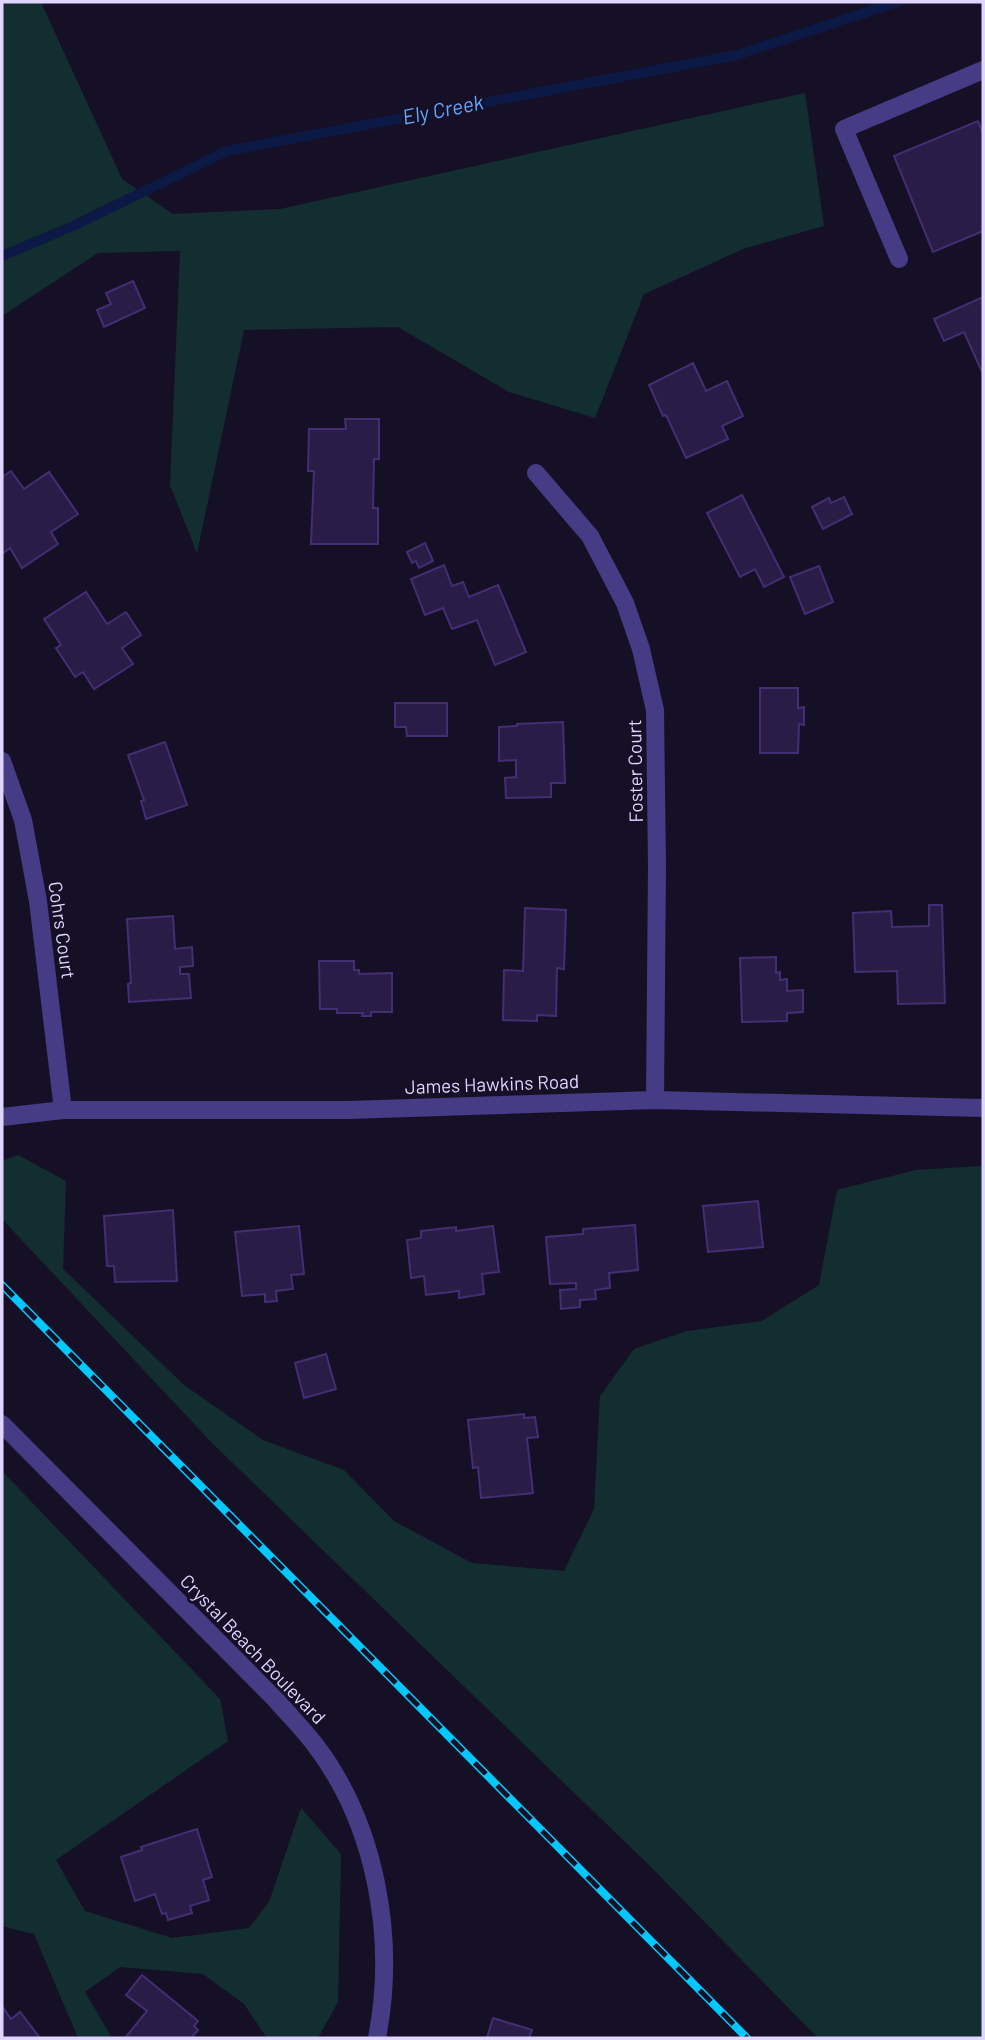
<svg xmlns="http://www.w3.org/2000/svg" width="985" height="2040" viewBox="0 0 985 2040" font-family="Barlow,sans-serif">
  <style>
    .green { fill: #132e30 }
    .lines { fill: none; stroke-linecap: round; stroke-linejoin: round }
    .stream { stroke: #0b1944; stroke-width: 10 }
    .building { fill: #291c47; stroke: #432e73; stroke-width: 2 }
    .minor { stroke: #463b85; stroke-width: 18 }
    .rail-casing { stroke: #03c8fd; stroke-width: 8 }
    .rail { stroke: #161027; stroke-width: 5; stroke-dasharray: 16; stroke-linecap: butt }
    .labels { text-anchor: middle; stroke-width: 6; stroke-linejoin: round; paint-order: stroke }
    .street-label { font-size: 19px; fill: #dfd5ff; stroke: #161027 }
    .water-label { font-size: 21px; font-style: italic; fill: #64a5fe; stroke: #161027 }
  </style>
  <rect width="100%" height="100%" fill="#161027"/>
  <g class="green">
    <path d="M 2,2 L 41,2 L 122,179 L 173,214 L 280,209 L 805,93 L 824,226 L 743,249 L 644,294 L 595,418 L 509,392 L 398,327 L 244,330 L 197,553 L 170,485 L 180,251 L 98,253 L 2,316 Z"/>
    <path d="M 18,1155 L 66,1181 L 63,1269 L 184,1385 L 263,1440 L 344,1470 L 394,1521 L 472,1563 L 564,1571 L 594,1509 L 600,1396 L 634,1349 L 687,1331 L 762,1321 L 819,1285 L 837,1190 L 916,1170 L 983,1166 L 983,2038 L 818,2038 L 649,1865 L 212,1443 L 2,1219 L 2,1161 Z"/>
    <path d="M 2,1471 L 220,1699 L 228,1741 L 56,1860 L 85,1911 L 172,1938 L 249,1928 L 269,1902 L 301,1808 L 341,1854 L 338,2002 L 318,2038 L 267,2038 L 244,2004 L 203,1974 L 120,1967 L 85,1992 L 112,2038 L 78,2038 L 34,1934 L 2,1926 Z"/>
  </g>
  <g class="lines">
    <path class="stream" d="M 2,256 L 75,225 L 227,151 L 737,55 L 897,2"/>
  </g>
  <g class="building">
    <path d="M 978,121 L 983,133 L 983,231 L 933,252 L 894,156 Z"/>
    <path d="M 133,281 L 145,308 L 104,327 L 97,310 L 111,304 L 106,293 Z"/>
    <path d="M 983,297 L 983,374 L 964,332 L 944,341 L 934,319 Z"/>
    <path d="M 693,363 L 706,391 L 727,381 L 743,416 L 722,426 L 728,439 L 686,458 L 666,415 L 663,416 L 649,385 Z"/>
    <path d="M 345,419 L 379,419 L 379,459 L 374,459 L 373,508 L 378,508 L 378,544 L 311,544 L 314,471 L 308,471 L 309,429 L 346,429 Z"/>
    <path d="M 11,471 L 24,489 L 49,472 L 78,514 L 51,532 L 58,544 L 22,568 L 10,548 L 2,554 L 2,477 Z"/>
    <path d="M 742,495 L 784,577 L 764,587 L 755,569 L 740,577 L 707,513 Z"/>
    <path d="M 844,497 L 852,514 L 823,529 L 812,507 L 829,498 L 831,503 Z"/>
    <path d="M 425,543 L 433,561 L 419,568 L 416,561 L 412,563 L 407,552 Z"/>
    <path d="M 444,565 L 452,586 L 463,582 L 469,597 L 498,585 L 526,652 L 495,665 L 477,620 L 452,629 L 443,608 L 425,615 L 411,579 Z"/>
    <path d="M 819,566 L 833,602 L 805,614 L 790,577 Z"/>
    <path d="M 86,592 L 107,624 L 126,612 L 141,635 L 122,648 L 133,664 L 94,689 L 83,672 L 75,677 L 56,648 L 61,645 L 44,619 Z"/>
    <path d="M 760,688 L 798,688 L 798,708 L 804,707 L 804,725 L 799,724 L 798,753 L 760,753 Z"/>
    <path d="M 395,703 L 447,703 L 447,736 L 407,736 L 406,727 L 395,727 Z"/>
    <path d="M 563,722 L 565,783 L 551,783 L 551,797 L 506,798 L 505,778 L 516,777 L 516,760 L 499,761 L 499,727 L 517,726 L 517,724 Z"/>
    <path d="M 165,742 L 187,805 L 146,819 L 141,801 L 144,800 L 128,755 Z"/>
    <path d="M 929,905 L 942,905 L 945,1003 L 898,1004 L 897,971 L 855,972 L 853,913 L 891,911 L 892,927 L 929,926 Z"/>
    <path d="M 525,908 L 566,910 L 564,969 L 557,968 L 556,1016 L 537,1015 L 537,1021 L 503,1020 L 504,970 L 523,971 Z"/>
    <path d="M 173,916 L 175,949 L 192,947 L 193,966 L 180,967 L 180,974 L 189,974 L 191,998 L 129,1002 L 128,984 L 131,983 L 127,919 Z"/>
    <path d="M 776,957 L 776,973 L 780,972 L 780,980 L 787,979 L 787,991 L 803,990 L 803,1012 L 787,1013 L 787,1021 L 742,1022 L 740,958 Z"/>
    <path d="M 319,961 L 354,961 L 354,970 L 359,970 L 359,974 L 392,973 L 392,1012 L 371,1012 L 371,1016 L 362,1016 L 363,1013 L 337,1013 L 337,1009 L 320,1009 Z"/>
    <path d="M 758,1201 L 763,1247 L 708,1252 L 703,1206 Z"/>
    <path d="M 173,1210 L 177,1281 L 115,1282 L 114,1266 L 107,1266 L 104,1216 Z"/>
    <path d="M 635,1225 L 638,1270 L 609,1273 L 610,1288 L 595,1290 L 596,1299 L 580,1300 L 580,1307 L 561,1309 L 560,1290 L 576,1289 L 576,1283 L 550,1284 L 546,1237 L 583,1234 L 583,1229 Z"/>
    <path d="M 299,1226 L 304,1274 L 291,1275 L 293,1289 L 276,1291 L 277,1301 L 265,1302 L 265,1294 L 242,1296 L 235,1232 Z"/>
    <path d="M 493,1226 L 499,1272 L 482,1274 L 484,1294 L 459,1298 L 459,1291 L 426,1295 L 424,1276 L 411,1278 L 407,1240 L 421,1238 L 421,1231 L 456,1227 L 456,1231 Z"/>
    <path d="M 326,1354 L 336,1389 L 304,1398 L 295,1363 Z"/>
    <path d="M 524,1414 L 524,1418 L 535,1417 L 538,1437 L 527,1438 L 533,1493 L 481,1498 L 478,1467 L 473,1468 L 468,1420 Z"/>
    <path d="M 197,1829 L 212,1877 L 203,1880 L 209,1900 L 190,1906 L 192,1913 L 168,1920 L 166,1913 L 162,1914 L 155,1894 L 135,1901 L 121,1857 L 142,1850 L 141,1847 Z"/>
    <path d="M 142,1975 L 198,2021 L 194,2026 L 198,2030 L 191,2038 L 125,2038 L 147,2011 L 126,1995 Z"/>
    <path d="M 2,2006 L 11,2019 L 20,2012 L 40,2038 L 2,2038 Z"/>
    <path d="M 493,2018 L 532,2030 L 529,2038 L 487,2038 Z"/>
  </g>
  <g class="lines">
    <g class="minor">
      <path d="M 899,259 L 844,129 L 983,70"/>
      <path d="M 536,473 L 590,536 L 625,603 L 641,649 L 655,710 L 657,866 L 655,1100"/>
      <path d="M 2,761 L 23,820 L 38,901 L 63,1110"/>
      <path d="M 2,1117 L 63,1110 L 348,1110 L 655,1100 L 983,1108"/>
      <path d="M 2,1424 L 277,1701 C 290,1716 304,1730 316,1746 C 377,1827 396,1940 377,2038"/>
    </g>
    <g class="rail-casing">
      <path id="rail" d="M 2,1285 L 747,2038"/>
    </g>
    <use href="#rail" class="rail"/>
  </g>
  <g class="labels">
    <g class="street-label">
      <text transform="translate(635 771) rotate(-91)" y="7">Foster Court</text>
      <text transform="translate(62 930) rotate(82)" y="7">Cohrs Court</text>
      <text transform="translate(492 1084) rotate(-2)" y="7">James Hawkins Road</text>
      <text transform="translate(253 1649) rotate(46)" y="7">Crystal Beach Boulevard</text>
    </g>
    <g class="water-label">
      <text transform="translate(443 110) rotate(-11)" y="7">Ely Creek</text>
    </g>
  </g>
  <rect width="985" height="2040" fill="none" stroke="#dfd5ff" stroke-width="7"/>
</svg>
